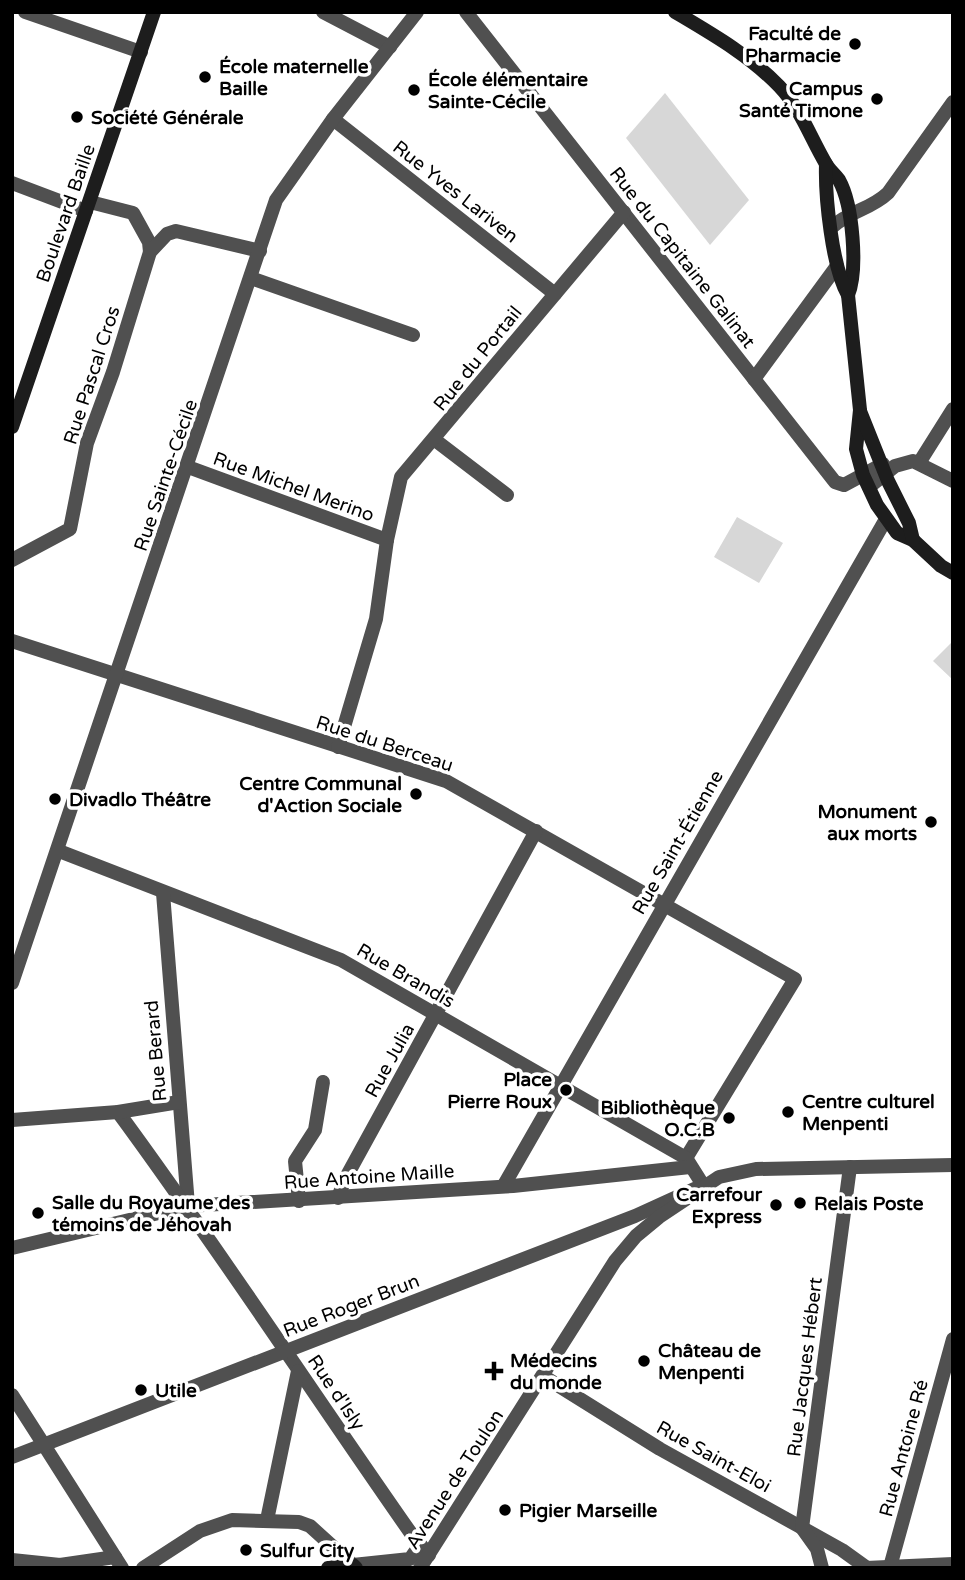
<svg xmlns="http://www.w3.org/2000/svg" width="965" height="1580" viewBox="0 0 965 1580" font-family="'Varela Round',sans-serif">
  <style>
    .green { fill: #d7d7d7 }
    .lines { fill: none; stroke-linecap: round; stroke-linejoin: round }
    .minor { stroke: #505050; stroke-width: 14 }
    .tertiary { stroke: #505050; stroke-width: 14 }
    .secondary { stroke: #1d1d1d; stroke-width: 14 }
    .poi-dot { fill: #000; stroke: #fff; stroke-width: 2.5 }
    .labels { text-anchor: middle; stroke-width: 7; stroke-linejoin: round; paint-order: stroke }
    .poi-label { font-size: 19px; font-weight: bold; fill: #000; stroke: #fff; text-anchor: start }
    .street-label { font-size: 19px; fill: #000; stroke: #fff }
  </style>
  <rect width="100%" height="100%" fill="#fff"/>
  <g class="green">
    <path d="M 665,93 L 749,200 L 710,245 L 626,138 Z"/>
    <path d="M 737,517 L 783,543 L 759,583 L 714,557 Z"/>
    <path d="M 953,641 L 953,680 L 933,661 Z"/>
  </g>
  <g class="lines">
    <g class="minor">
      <path d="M 25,12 L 141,52"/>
      <path d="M 323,12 L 390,47"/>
      <path d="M 466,12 L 835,482 L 844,485 L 883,464"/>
      <path d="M 333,119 L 555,294"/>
      <path d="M 12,183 L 86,211"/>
      <path d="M 90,202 L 133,213 L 149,242 L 150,252"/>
      <path d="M 832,227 C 851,210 870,210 888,193 L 953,102"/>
      <path d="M 251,278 L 413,335"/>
      <path d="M 754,379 L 837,266"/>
      <path d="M 435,440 L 507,495"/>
      <path d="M 919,463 L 953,409"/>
      <path d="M 188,467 L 387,540"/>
      <path d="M 12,560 L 70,529 L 87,443 L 113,372 L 150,252 L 167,234 L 176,231 L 260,251"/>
      <path d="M 12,641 L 446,781 L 795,979 L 686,1158"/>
      <path d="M 338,747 L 376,619 L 387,540 L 401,477 L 624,212"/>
      <path d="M 59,851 L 341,960 L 686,1158 L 703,1185"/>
      <path d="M 163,893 L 188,1205"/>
      <path d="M 12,983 L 276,200 L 333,119 L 417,12"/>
      <path d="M 118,1112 C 219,1249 312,1392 410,1532 L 429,1555"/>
      <path d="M 12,1120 L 118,1112 L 179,1102"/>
      <path d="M 504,1185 L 886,519"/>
      <path d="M 338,1198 L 344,1181 L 536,831"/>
      <path d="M 299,1201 L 295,1161 L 315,1130 L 323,1082"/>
      <path d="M 12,1248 L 188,1206 L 513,1186 L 690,1167"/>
      <path d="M 543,1376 L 660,1449 L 842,1550 L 867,1568"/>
      <path d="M 12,1395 L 44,1445"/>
      <path d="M 267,1520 L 298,1371"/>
      <path d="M 12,1560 L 60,1565 L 115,1557"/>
      <path d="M 890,1567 L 953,1339"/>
      <path d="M 143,1568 L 200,1531 L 232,1520 L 299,1522 L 310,1526 L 353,1565 L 410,1559 L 420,1545"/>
      <path d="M 822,1568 L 817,1549 L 802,1528 L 850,1167"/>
    </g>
    <g class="tertiary">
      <path d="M 869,487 L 895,466 L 913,461 L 953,481"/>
      <path d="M 44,1445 L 122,1568"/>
      <path d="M 12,1457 L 635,1216 L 703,1185"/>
      <path d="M 420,1568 L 615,1261 L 636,1236 L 659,1217 L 719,1177 L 756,1169 L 953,1165"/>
      <path d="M 866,1568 L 953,1564"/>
    </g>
    <g class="secondary">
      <path d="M 675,12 C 712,34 749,55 779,86 C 801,109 810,137 826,164 C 829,170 835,174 839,180 C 853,205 858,270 848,295"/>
      <path d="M 826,164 C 825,197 832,267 848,295 L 860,410 L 856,449 L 863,475 L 877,505 L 897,533 L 913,540 L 941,566 L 953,573"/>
      <path d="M 860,411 L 888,481 L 909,523 L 913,540"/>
      <path d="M 12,427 L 154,12"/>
      <path d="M 328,1568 L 353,1565 L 356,1568"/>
    </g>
  </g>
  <g class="poi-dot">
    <circle cx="855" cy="44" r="7"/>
    <circle cx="205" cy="77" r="7"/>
    <circle cx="414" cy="90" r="7"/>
    <circle cx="877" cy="99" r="7"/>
    <circle cx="77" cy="117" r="7"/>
    <circle cx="416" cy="794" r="7"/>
    <circle cx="55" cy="799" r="7"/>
    <circle cx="931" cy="822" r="7"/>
    <circle cx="566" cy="1090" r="7"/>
    <circle cx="788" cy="1112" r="7"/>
    <circle cx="729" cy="1118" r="7"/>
    <circle cx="800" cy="1203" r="7"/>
    <circle cx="776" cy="1205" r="7"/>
    <circle cx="38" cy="1213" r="7"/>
    <circle cx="644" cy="1361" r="7"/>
    <path d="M490.5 1360.5h7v7h7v7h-7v7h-7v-7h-7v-7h7z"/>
    <circle cx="141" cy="1390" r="7"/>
    <circle cx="505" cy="1510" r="7"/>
    <circle cx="246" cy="1550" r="7"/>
  </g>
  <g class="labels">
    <g class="poi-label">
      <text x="841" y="40" text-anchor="end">Faculté de<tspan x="841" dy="22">Pharmacie</tspan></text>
      <text x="219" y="73">École maternelle<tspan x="219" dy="22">Baille</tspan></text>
      <text x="428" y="86">École élémentaire<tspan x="428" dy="22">Sainte-Cécile</tspan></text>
      <text x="863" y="95" text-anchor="end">Campus<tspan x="863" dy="22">Santé Timone</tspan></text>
      <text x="91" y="124">Société Générale</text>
      <text x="402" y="790" text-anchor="end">Centre Communal<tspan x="402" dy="22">d'Action Sociale</tspan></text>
      <text x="69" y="806">Divadlo Théâtre</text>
      <text x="917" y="818" text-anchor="end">Monument<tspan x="917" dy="22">aux morts</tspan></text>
      <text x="552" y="1086" text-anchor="end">Place<tspan x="552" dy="22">Pierre Roux</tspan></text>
      <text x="802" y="1108">Centre culturel<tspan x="802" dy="22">Menpenti</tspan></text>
      <text x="715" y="1114" text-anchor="end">Bibliothèque<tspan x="715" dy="22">O.C.B</tspan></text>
      <text x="762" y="1201" text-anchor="end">Carrefour<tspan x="762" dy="22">Express</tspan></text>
      <text x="52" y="1209">Salle du Royaume des<tspan x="52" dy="22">témoins de Jéhovah</tspan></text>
      <text x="814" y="1210">Relais Poste</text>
      <text x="658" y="1357">Château de<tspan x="658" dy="22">Menpenti</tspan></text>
      <text x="510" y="1367">Médecins<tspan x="510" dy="22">du monde</tspan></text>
      <text x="155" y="1397">Utile</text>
      <text x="519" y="1517">Pigier Marseille</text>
      <text x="260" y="1557">Sulfur City</text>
    </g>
    <g class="street-label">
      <text transform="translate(456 191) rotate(38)" y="7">Rue Yves Lariven</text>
      <text transform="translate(65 213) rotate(-71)" y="7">Boulevard Baille</text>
      <text transform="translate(683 257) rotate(52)" y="7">Rue du Capitaine Galinat</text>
      <text transform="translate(477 358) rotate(-51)" y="7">Rue du Portail</text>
      <text transform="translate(91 375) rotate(-72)" y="7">Rue Pascal Cros</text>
      <text transform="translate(165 475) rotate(-71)" y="7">Rue Sainte-Cécile</text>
      <text transform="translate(294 486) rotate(20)" y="7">Rue Michel Merino</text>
      <text transform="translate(385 743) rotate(18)" y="7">Rue du Berceau</text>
      <text transform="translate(677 842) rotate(-60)" y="7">Rue Saint-Étienne</text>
      <text transform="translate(406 975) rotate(30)" y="7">Rue Brandis</text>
      <text transform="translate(155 1051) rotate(-95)" y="7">Rue Berard</text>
      <text transform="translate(389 1060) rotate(-61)" y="7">Rue Julia</text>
      <text transform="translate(369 1176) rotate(-4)" y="7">Rue Antoine Maille</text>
      <text transform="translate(351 1305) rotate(-21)" y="7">Rue Roger Brun</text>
      <text transform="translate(804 1367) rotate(-83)" y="7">Rue Jacques Hébert</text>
      <text transform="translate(337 1392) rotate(56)" y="7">Rue d'Isly</text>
      <text transform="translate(903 1448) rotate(-75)" y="7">Rue Antoine Ré</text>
      <text transform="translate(714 1456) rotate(29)" y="7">Rue Saint-Eloi</text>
      <text transform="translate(454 1479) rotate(-57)" y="7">Avenue de Toulon</text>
    </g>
  </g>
  <rect width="965" height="1580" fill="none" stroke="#000000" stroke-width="28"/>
</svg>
